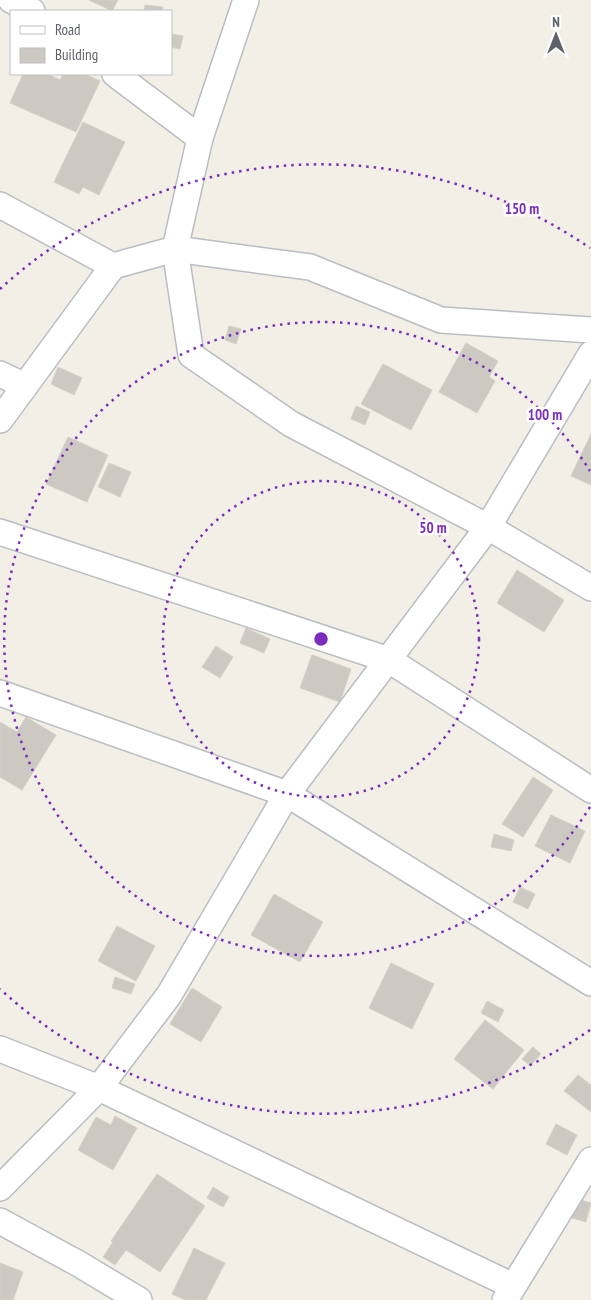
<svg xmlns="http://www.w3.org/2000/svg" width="591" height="1300" viewBox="0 0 591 1300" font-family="'PT Sans Narrow',sans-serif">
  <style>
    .building { fill: #ccc9c3; stroke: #d6d1c4 }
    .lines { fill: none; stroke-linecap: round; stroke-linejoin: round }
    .street-casing { stroke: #babdc2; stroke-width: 28 }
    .street { stroke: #fff; stroke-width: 25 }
    .ring { fill: none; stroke: #7b2cbf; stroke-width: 2.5; stroke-dasharray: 2.5 5 }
    .centre { fill: #7b2cbf; stroke: #fff; stroke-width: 2.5 }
    .ring-label { font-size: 15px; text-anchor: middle; font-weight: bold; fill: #7b2cbf; stroke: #fff; stroke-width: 5; stroke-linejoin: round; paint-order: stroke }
  </style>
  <rect width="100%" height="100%" fill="#f1efe6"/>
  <g class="building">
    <path d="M 89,0 L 118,0 L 112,11 Z"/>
    <path d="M 145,5 L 163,7 L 162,11 L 144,11 Z"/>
    <path d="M 171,34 L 183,36 L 180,49 L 171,47 Z"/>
    <path d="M 23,74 L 47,74 L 60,80 L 63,74 L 85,74 L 100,81 L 76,132 L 10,103 Z"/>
    <path d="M 83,122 L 125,142 L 99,195 L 83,187 L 79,194 L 54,182 Z"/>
    <path d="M 229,326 L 241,329 L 236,344 L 225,340 Z"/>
    <path d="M 466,343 L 498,361 L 489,377 L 495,381 L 477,413 L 439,392 Z"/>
    <path d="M 383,364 L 432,390 L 411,430 L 361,404 Z"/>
    <path d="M 58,367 L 82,378 L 74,395 L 51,384 Z"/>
    <path d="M 356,406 L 370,412 L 365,425 L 351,419 Z"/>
    <path d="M 591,434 L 591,485 L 571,476 Z"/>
    <path d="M 68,437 L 108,455 L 87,502 L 46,484 Z"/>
    <path d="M 109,463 L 131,472 L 120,497 L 98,487 Z"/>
    <path d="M 517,570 L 564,600 L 544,632 L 497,603 Z"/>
    <path d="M 246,628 L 270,639 L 264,653 L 240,643 Z"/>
    <path d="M 216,646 L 233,657 L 220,678 L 202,667 Z"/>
    <path d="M 312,655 L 351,669 L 340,702 L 300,688 Z"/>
    <path d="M 26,717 L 56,735 L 22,790 L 0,777 L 0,722 L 17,732 Z"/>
    <path d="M 533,777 L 553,790 L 523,837 L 502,824 Z"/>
    <path d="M 551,815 L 585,831 L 570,863 L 535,846 Z"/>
    <path d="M 494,834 L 514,840 L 511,851 L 491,847 Z"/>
    <path d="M 520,887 L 535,894 L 528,909 L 513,902 Z"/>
    <path d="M 274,894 L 323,922 L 300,962 L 251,935 Z"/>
    <path d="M 117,926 L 155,946 L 136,981 L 98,961 Z"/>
    <path d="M 391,963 L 434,984 L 412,1029 L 369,1008 Z"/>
    <path d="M 115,977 L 135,984 L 131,994 L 112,988 Z"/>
    <path d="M 192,988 L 222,1007 L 201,1042 L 170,1024 Z"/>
    <path d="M 487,1001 L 504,1010 L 498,1022 L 481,1013 Z"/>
    <path d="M 485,1020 L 524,1050 L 493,1089 L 454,1059 Z"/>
    <path d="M 533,1047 L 541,1054 L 530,1066 L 522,1059 Z"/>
    <path d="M 578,1075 L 591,1085 L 591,1112 L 564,1091 Z"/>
    <path d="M 115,1116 L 137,1128 L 113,1170 L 78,1150 L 96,1117 L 111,1125 Z"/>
    <path d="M 556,1124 L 577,1135 L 567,1155 L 546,1144 Z"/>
    <path d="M 157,1174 L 205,1206 L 160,1272 L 126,1250 L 115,1265 L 103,1257 L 113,1242 L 111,1241 Z"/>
    <path d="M 213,1187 L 229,1197 L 223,1207 L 207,1198 Z"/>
    <path d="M 575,1198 L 591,1203 L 586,1222 L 569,1217 Z"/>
    <path d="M 194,1248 L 225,1263 L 206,1300 L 185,1300 L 172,1294 Z"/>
    <path d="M 0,1263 L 23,1272 L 13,1300 L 0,1300 Z"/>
  </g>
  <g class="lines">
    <g class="street-casing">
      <g id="street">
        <path d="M 11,0 L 32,11"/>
        <path d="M 115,74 L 200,138 L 175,249 L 191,355 L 291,424 L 488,527 L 591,588"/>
        <path d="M 200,138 L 246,0"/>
        <path d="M 0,205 L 113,266"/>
        <path d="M 0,374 L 25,386"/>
        <path d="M 0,420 L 113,266 L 175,249 L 310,267 L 441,320 L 591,330"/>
        <path d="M 0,532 L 389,660 L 591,790"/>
        <path d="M 0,693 L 287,794 L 591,983"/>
        <path d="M 0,1049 L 99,1088 L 513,1286"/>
        <path d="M 0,1188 L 99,1088 L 169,995 L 287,794 L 488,527 L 591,354"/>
        <path d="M 0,1221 L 79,1264 L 139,1300"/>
        <path d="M 505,1300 L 591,1160"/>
      </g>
    </g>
    <use href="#street" class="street"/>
  </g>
  <g class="ring">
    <circle cx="321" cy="639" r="158"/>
    <path d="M590 807A317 317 0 1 1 590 471"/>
    <path d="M590 1030A475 475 0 0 1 0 989M0 289A475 475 0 0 1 590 248"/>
  </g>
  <circle cx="321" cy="639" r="8" class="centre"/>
  <g class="ring-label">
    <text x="522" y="214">150 m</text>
    <text x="545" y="420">100 m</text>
    <text x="433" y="533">50 m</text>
  </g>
  <rect x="10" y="10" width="162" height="65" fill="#ffffff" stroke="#bec0c3"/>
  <rect x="20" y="26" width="25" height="8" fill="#ffffff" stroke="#bec0c3"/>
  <text x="55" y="35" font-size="15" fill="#5d6168">Road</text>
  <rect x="20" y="48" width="25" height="15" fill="#ccc9c3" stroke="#bec0c3"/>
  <text x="55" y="60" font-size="15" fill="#5d6168">Building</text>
  <g transform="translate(556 35)" stroke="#ffffff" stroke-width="4" paint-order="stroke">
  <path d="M0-4L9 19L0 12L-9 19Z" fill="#5d6168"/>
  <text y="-8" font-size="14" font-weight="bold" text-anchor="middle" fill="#5d6168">N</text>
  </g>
</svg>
